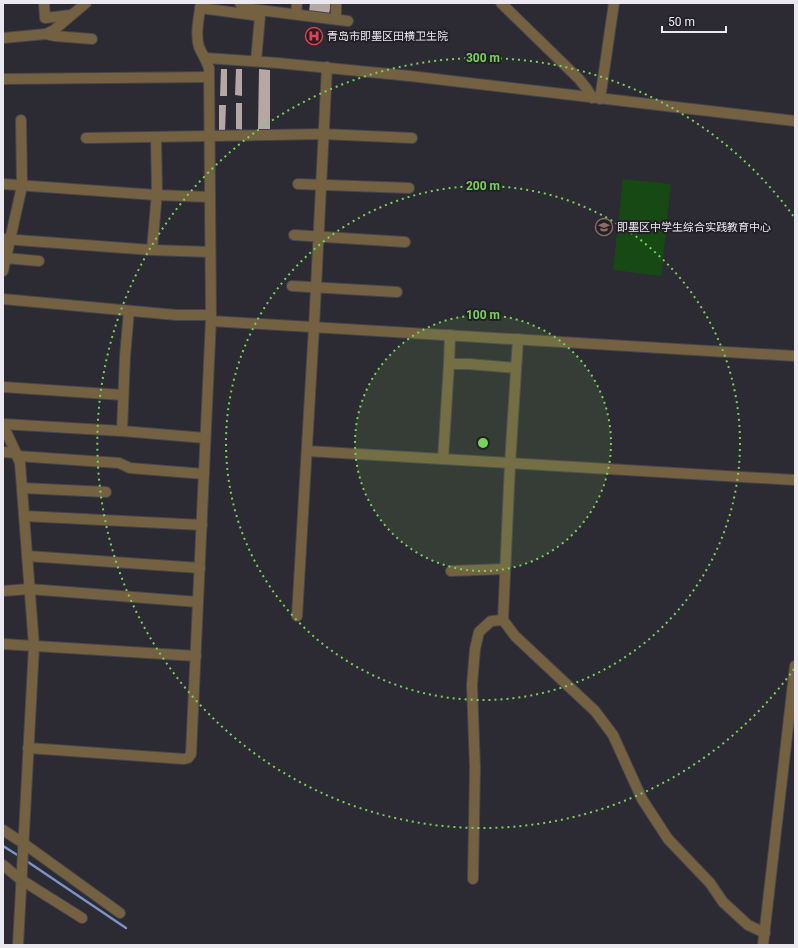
<svg xmlns="http://www.w3.org/2000/svg" width="798" height="948" viewBox="0 0 798 948" font-family="Roboto,'Noto Sans SC',sans-serif">
  <style>
    .green { fill: #174914 }
    .lines { fill: none; stroke-linecap: round; stroke-linejoin: round }
    .stream { stroke: #7a94c6; stroke-width: 2.5 }
    .building { fill: #b4a7a4 }
    .minor-casing { stroke: #47454c; stroke-width: 12 }
    .minor { stroke: #746141; stroke-width: 10 }
    .ring { fill: none; stroke: #78d158; stroke-width: 2; stroke-dasharray: 2 4 }
    .labels { text-anchor: middle; stroke-width: 4; stroke-linejoin: round; paint-order: stroke }
    .poi-label { font-size: 11px; fill: #ebe9ef; stroke: #232028; text-anchor: start }
    .centre { fill: #78d158; stroke: #232028; stroke-width: 2 }
    .ring-label { font-size: 12px; text-anchor: middle; font-weight: bold; fill: #78d158; stroke: #232028; stroke-width: 4; stroke-linejoin: round; paint-order: stroke }
  </style>
  <rect width="100%" height="100%" fill="#2c2a32"/>
  <path class="green" d="M 623,179 L 671,184 L 661,276 L 613,270 Z"/>
  <g class="lines">
    <g class="stream">
      <path d="M 3,846 L 19,856"/>
      <path d="M 25,860 L 126,928"/>
    </g>
  </g>
  <g class="building">
    <path d="M 310,3 L 331,3 L 329,14 L 309,12 Z"/>
    <path d="M 221,69 L 227,69 L 227,96 L 220,96 Z"/>
    <path d="M 236,69 L 242,69 L 242,96 L 235,95 Z"/>
    <path d="M 259,69 L 270,70 L 270,129 L 258,129 Z"/>
    <path d="M 236,103 L 242,103 L 242,130 L 236,129 Z"/>
    <path d="M 219,105 L 226,105 L 225,132 L 219,132 Z"/>
  </g>
  <g class="lines">
    <g class="minor-casing">
      <g id="minor">
        <path d="M 44,3 L 45,18 L 71,15"/>
        <path d="M 240,3 L 243,8 L 348,21"/>
        <path d="M 501,3 L 579,79 L 587,89 L 592,98"/>
        <path d="M 200,8 L 260,16 L 256,61"/>
        <path d="M 296,14 L 297,3"/>
        <path d="M 336,19 L 336,3"/>
        <path d="M 46,34 L 55,36 L 92,39"/>
        <path d="M 3,38 L 46,34 L 54,30 L 86,3"/>
        <path d="M 206,58 L 278,63 L 410,76 L 795,121"/>
        <path d="M 3,79 L 209,77"/>
        <path d="M 600,99 L 614,3"/>
        <path d="M 86,138 L 323,134 L 412,138"/>
        <path d="M 3,184 L 156,195 L 210,197"/>
        <path d="M 298,184 L 409,188"/>
        <path d="M 294,235 L 405,242"/>
        <path d="M 3,239 L 152,250 L 210,252"/>
        <path d="M 152,250 L 157,192 L 156,137"/>
        <path d="M 5,258 L 39,261"/>
        <path d="M 3,271 L 22,186 L 21,120"/>
        <path d="M 292,286 L 397,292"/>
        <path d="M 3,299 L 176,315 L 211,315"/>
        <path d="M 211,321 L 795,356"/>
        <path d="M 518,339 L 510,464 L 503,620 L 515,636 L 595,711 L 613,735 L 642,799 L 668,839 L 710,883 L 723,902 L 748,925 L 765,933"/>
        <path d="M 449,364 L 469,364 L 516,368"/>
        <path d="M 3,387 L 123,395"/>
        <path d="M 3,424 L 122,431 L 205,438"/>
        <path d="M 3,425 L 16,453 L 20,463 L 34,646 L 18,945"/>
        <path d="M 122,431 L 125,356 L 129,311"/>
        <path d="M 307,451 L 795,480"/>
        <path d="M 3,452 L 16,453"/>
        <path d="M 17,456 L 119,463 L 130,468 L 204,474"/>
        <path d="M 443,459 L 449,364 L 450,335"/>
        <path d="M 22,488 L 106,492"/>
        <path d="M 24,516 L 202,525"/>
        <path d="M 27,556 L 200,568"/>
        <path d="M 451,571 L 505,569"/>
        <path d="M 3,591 L 29,589 L 198,602"/>
        <path d="M 297,616 L 314,327 L 327,67"/>
        <path d="M 3,644 L 196,656"/>
        <path d="M 28,748 L 184,759 L 188,758 L 191,754 L 211,319 L 209,68 C 206,59 202,54 199,47 C 195,34 199,17 201,3"/>
        <path d="M 3,830 L 23,843 L 120,913"/>
        <path d="M 3,865 L 20,879 L 82,918"/>
        <path d="M 473,879 L 475,768 L 472,685 L 475,649 L 479,632 L 491,621 L 503,620"/>
        <path d="M 763,945 L 795,666"/>
      </g>
    </g>
    <use href="#minor" class="minor"/>
  </g>
  <circle cx="483" cy="443" r="128" fill="#78d158" fill-opacity=".12"/>
  <g class="ring">
    <circle cx="483" cy="443" r="128"/>
    <circle cx="483" cy="443" r="257"/>
    <path d="M794 669A385 385 0 1 1 794 217"/>
  </g>
  <defs>
    <g id="hospital-ring" transform="scale(0.9)"><circle r="9.5" fill="#232028" stroke="#e0444e" stroke-width="1.5"/><path d="M-5-5h3v3.5h4V-5h3V5h-3V1.5h-4V5h-3Z" fill="#e0444e"/></g>
    <g id="school-ring" transform="scale(0.9)"><circle r="9.5" fill="#232028" stroke="#8d6e63" stroke-width="1.5"/><path d="M0-5L7-2L0 1L-7-2ZM-4 1L0 2.5L4 1V4Q0 6-4 4Z" fill="#8d6e63"/></g>
  </defs>
  <g fill-rule="evenodd">
    <use href="#hospital-ring" x="314" y="36"/>
    <use href="#school-ring" x="604" y="227"/>
  </g>
  <g class="labels">
    <g class="poi-label">
      <text x="327" y="40">青岛市即墨区田横卫生院</text>
      <text x="617" y="231">即墨区中学生综合实践教育中心</text>
    </g>
  </g>
  <circle cx="483" cy="443" r="6" class="centre"/>
  <g class="ring-label">
    <text x="483" y="62">300 m</text>
    <text x="483" y="190">200 m</text>
    <text x="483" y="319">100 m</text>
  </g>
  <rect width="798" height="948" fill="none" stroke="#ebe9ef" stroke-width="8"/>
  <path d="M662 26v6h64v-6" fill="none" stroke="#ebe9ef" stroke-width="2"/>
  <text x="668" y="26" font-size="12" fill="#ebe9ef" stroke="#232028" stroke-width="3" paint-order="stroke">50 m</text>
</svg>
